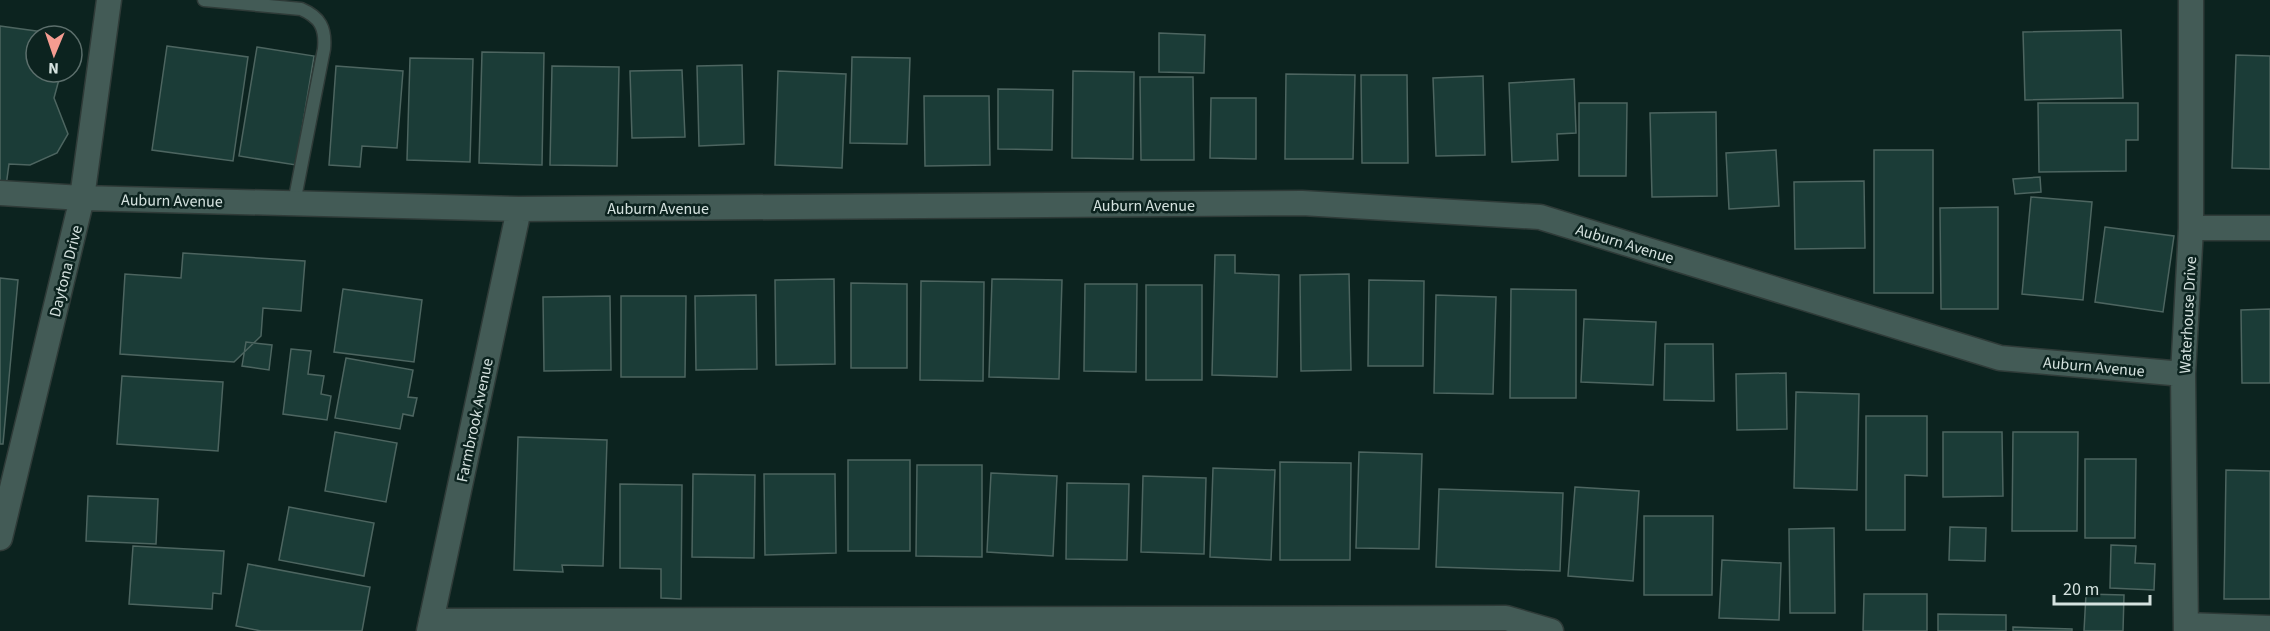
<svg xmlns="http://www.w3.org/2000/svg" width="2270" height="631" viewBox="0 0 2270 631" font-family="'Source Sans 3',sans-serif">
	<rect width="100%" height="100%" fill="#0c231f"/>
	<path fill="#1b3c37" stroke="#4d6560" stroke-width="1.5" d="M 0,26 L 58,34 L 59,36 L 36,36 L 36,72 L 61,72 L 54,98 L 68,134 L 57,153 L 30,165 L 9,164 L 6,186 L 0,186 Z
		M 2121,30 L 2123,98 L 2025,100 L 2023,32 Z
		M 1159,33 L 1205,35 L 1204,73 L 1159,72 Z
		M 167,46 L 248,57 L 233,161 L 152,150 Z
		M 257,47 L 314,56 L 296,165 L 239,156 Z
		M 482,52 L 544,53 L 542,165 L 479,163 Z
		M 2236,55 L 2270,56 L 2270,169 L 2232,168 Z
		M 852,57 L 910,58 L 907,144 L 850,143 Z
		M 410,58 L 473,59 L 470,162 L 407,160 Z
		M 742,65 L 744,144 L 699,146 L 697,66 Z
		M 336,66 L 403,71 L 397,148 L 362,146 L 360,167 L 329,165 Z
		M 552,66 L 619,67 L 617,166 L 550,165 Z
		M 682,70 L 685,137 L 632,138 L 630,71 Z
		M 778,71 L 846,74 L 842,168 L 775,165 Z
		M 1073,71 L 1134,72 L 1133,159 L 1072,158 Z
		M 1286,74 L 1355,75 L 1353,159 L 1285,159 Z
		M 1361,75 L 1407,75 L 1408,163 L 1362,163 Z
		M 1483,76 L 1485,155 L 1436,156 L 1433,78 Z
		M 1140,77 L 1193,77 L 1194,160 L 1141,160 Z
		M 1574,79 L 1576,133 L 1557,134 L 1558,160 L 1512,162 L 1509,83 Z
		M 998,89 L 1053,90 L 1052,150 L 998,149 Z
		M 924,96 L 989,96 L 990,165 L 925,166 Z
		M 1211,98 L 1256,98 L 1256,159 L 1210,158 Z
		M 1579,103 L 1627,103 L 1626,176 L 1579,176 Z
		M 2038,103 L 2138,103 L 2138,140 L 2126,140 L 2126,171 L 2039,172 Z
		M 1716,112 L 1717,196 L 1652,197 L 1650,113 Z
		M 1776,150 L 1779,206 L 1729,209 L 1726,153 Z
		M 1874,150 L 1933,150 L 1933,293 L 1874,293 Z
		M 2040,177 L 2041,192 L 2015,194 L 2013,179 Z
		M 1864,181 L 1865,248 L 1795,249 L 1794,182 Z
		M 2031,197 L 2092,202 L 2083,300 L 2022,294 Z
		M 1998,207 L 1998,309 L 1941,309 L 1940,208 Z
		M 2105,227 L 2174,236 L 2163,312 L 2095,302 Z
		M 183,253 L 305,261 L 301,311 L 263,308 L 261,336 L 234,362 L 120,354 L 125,274 L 181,278 Z
		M 1215,255 L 1235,255 L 1235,273 L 1279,275 L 1277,377 L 1212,375 Z
		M 1349,274 L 1351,370 L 1301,371 L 1300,275 Z
		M 0,278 L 18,280 L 3,444 L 0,444 Z
		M 834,279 L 835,364 L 776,365 L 775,280 Z
		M 992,279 L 1062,280 L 1059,379 L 989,377 Z
		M 1369,280 L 1424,281 L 1423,366 L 1368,366 Z
		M 921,281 L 984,282 L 983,381 L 920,380 Z
		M 851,283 L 907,284 L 907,368 L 851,368 Z
		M 1085,284 L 1137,284 L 1136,372 L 1084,371 Z
		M 1146,285 L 1202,285 L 1202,380 L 1146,380 Z
		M 343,289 L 422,300 L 414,362 L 334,352 Z
		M 1511,289 L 1576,290 L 1576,398 L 1510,398 Z
		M 756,295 L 757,369 L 696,370 L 695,296 Z
		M 1436,295 L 1496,297 L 1493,394 L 1434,393 Z
		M 610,296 L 611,370 L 544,371 L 543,297 Z
		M 621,296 L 686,296 L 685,377 L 621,377 Z
		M 2270,309 L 2270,383 L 2242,383 L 2241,310 Z
		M 1584,319 L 1656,322 L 1653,385 L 1581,382 Z
		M 246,342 L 272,345 L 269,370 L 242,366 Z
		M 1665,344 L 1713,344 L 1714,401 L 1664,400 Z
		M 291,349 L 311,351 L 308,374 L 324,376 L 321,394 L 331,396 L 327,420 L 283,414 Z
		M 346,358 L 413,370 L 408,397 L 417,398 L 413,416 L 403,414 L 400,429 L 335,418 Z
		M 1786,373 L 1787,429 L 1737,430 L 1736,374 Z
		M 122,376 L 223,382 L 218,451 L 117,444 Z
		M 1796,392 L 1859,394 L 1857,490 L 1794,488 Z
		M 1866,416 L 1927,416 L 1927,476 L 1905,475 L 1905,530 L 1866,530 Z
		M 335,432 L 397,443 L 386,502 L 325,491 Z
		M 1943,432 L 2002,432 L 2003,496 L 1943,497 Z
		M 2013,432 L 2078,432 L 2077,531 L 2012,531 Z
		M 518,437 L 607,440 L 603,566 L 562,565 L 563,572 L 514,570 Z
		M 1359,452 L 1422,454 L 1419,549 L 1356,548 Z
		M 2085,459 L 2136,459 L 2135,538 L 2085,538 Z
		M 848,460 L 910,460 L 910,551 L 848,551 Z
		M 1280,462 L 1351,463 L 1350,560 L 1280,560 Z
		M 917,465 L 982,465 L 982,557 L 916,556 Z
		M 1213,468 L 1275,470 L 1271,560 L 1210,557 Z
		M 2226,470 L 2270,471 L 2270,599 L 2224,599 Z
		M 991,473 L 1057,476 L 1053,556 L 987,552 Z
		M 693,474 L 755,475 L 754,558 L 692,557 Z
		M 764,474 L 835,474 L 836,553 L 765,555 Z
		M 1143,476 L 1206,478 L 1204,554 L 1141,552 Z
		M 1067,483 L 1129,484 L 1127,560 L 1066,559 Z
		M 620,484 L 682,485 L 681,599 L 661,598 L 661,569 L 620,568 Z
		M 1575,487 L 1639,491 L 1633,581 L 1568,576 Z
		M 1439,489 L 1563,493 L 1560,571 L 1436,567 Z
		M 88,496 L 158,499 L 156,544 L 86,541 Z
		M 289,507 L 374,523 L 364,576 L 279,560 Z
		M 1644,516 L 1713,516 L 1712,595 L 1644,595 Z
		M 1950,527 L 1986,528 L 1985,561 L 1949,560 Z
		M 1834,528 L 1835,613 L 1790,613 L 1789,529 Z
		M 2111,545 L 2136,546 L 2135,563 L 2155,564 L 2154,590 L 2110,588 Z
		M 133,546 L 224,551 L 221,594 L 213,593 L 212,609 L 129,604 Z
		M 1722,560 L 1781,563 L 1779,620 L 1719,618 Z
		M 248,564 L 370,587 L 362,631 L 261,631 L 236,626 Z
		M 1864,594 L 1927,594 L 1927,631 L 1863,631 Z
		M 2086,594 L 2124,595 L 2123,631 L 2084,631 Z
		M 1938,614 L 2006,615 L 2006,631 L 1938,631 Z
		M 2013,627 L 2072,629 L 2072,631 L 2013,631 Z"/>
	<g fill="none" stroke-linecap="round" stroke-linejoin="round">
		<defs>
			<path id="service" d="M 204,0 L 301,9 C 320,17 326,28 324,49 L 294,203"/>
			<path id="minor" d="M 0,193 L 82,198 L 519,209 L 1302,203 L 1540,217 L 2000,358 L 2183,374
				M 2191,228 L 2270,228
				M 0,538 L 82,198 L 109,0
				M 431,621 L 1506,618 L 1551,631
				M 2186,625 L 2270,628
				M 429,631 L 519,209
				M 2186,631 L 2183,374 L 2191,228 L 2191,0"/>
		</defs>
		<use href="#service" stroke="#2f3b38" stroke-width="15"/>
		<use href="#minor" stroke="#2f3b38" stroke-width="27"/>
		<use href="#service" stroke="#435b56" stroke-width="12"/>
		<use href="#minor" stroke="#435b56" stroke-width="24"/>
	</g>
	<g text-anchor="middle" stroke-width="5" stroke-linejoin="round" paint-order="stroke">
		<g font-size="16" fill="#d5e2df" stroke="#0c231f">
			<text transform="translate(172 200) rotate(1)" y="6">Auburn Avenue</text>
			<text x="1144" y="211">Auburn Avenue</text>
			<text x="658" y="214">Auburn Avenue</text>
			<text transform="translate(1625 243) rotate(17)" y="6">Auburn Avenue</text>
			<text transform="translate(65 271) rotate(-76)" y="6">Daytona Drive</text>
			<text transform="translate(2187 315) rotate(-87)" y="6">Waterhouse Drive</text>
			<text transform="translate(2094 366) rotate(5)" y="6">Auburn Avenue</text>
			<text transform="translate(474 420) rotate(-78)" y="6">Farmbrook Avenue</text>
		</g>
	</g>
	<g transform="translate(54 54) rotate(182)"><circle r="28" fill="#0c231f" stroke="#5c6f6c" stroke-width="1.5"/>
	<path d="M0-4.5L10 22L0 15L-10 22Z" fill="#f59c91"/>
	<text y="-9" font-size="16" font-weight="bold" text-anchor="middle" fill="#d5e2df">N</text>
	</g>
	<path d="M2054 595v9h96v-9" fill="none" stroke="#d5e2df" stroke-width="3"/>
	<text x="2063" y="595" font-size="18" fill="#d5e2df" stroke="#0c231f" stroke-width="4.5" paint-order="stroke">20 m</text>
</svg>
